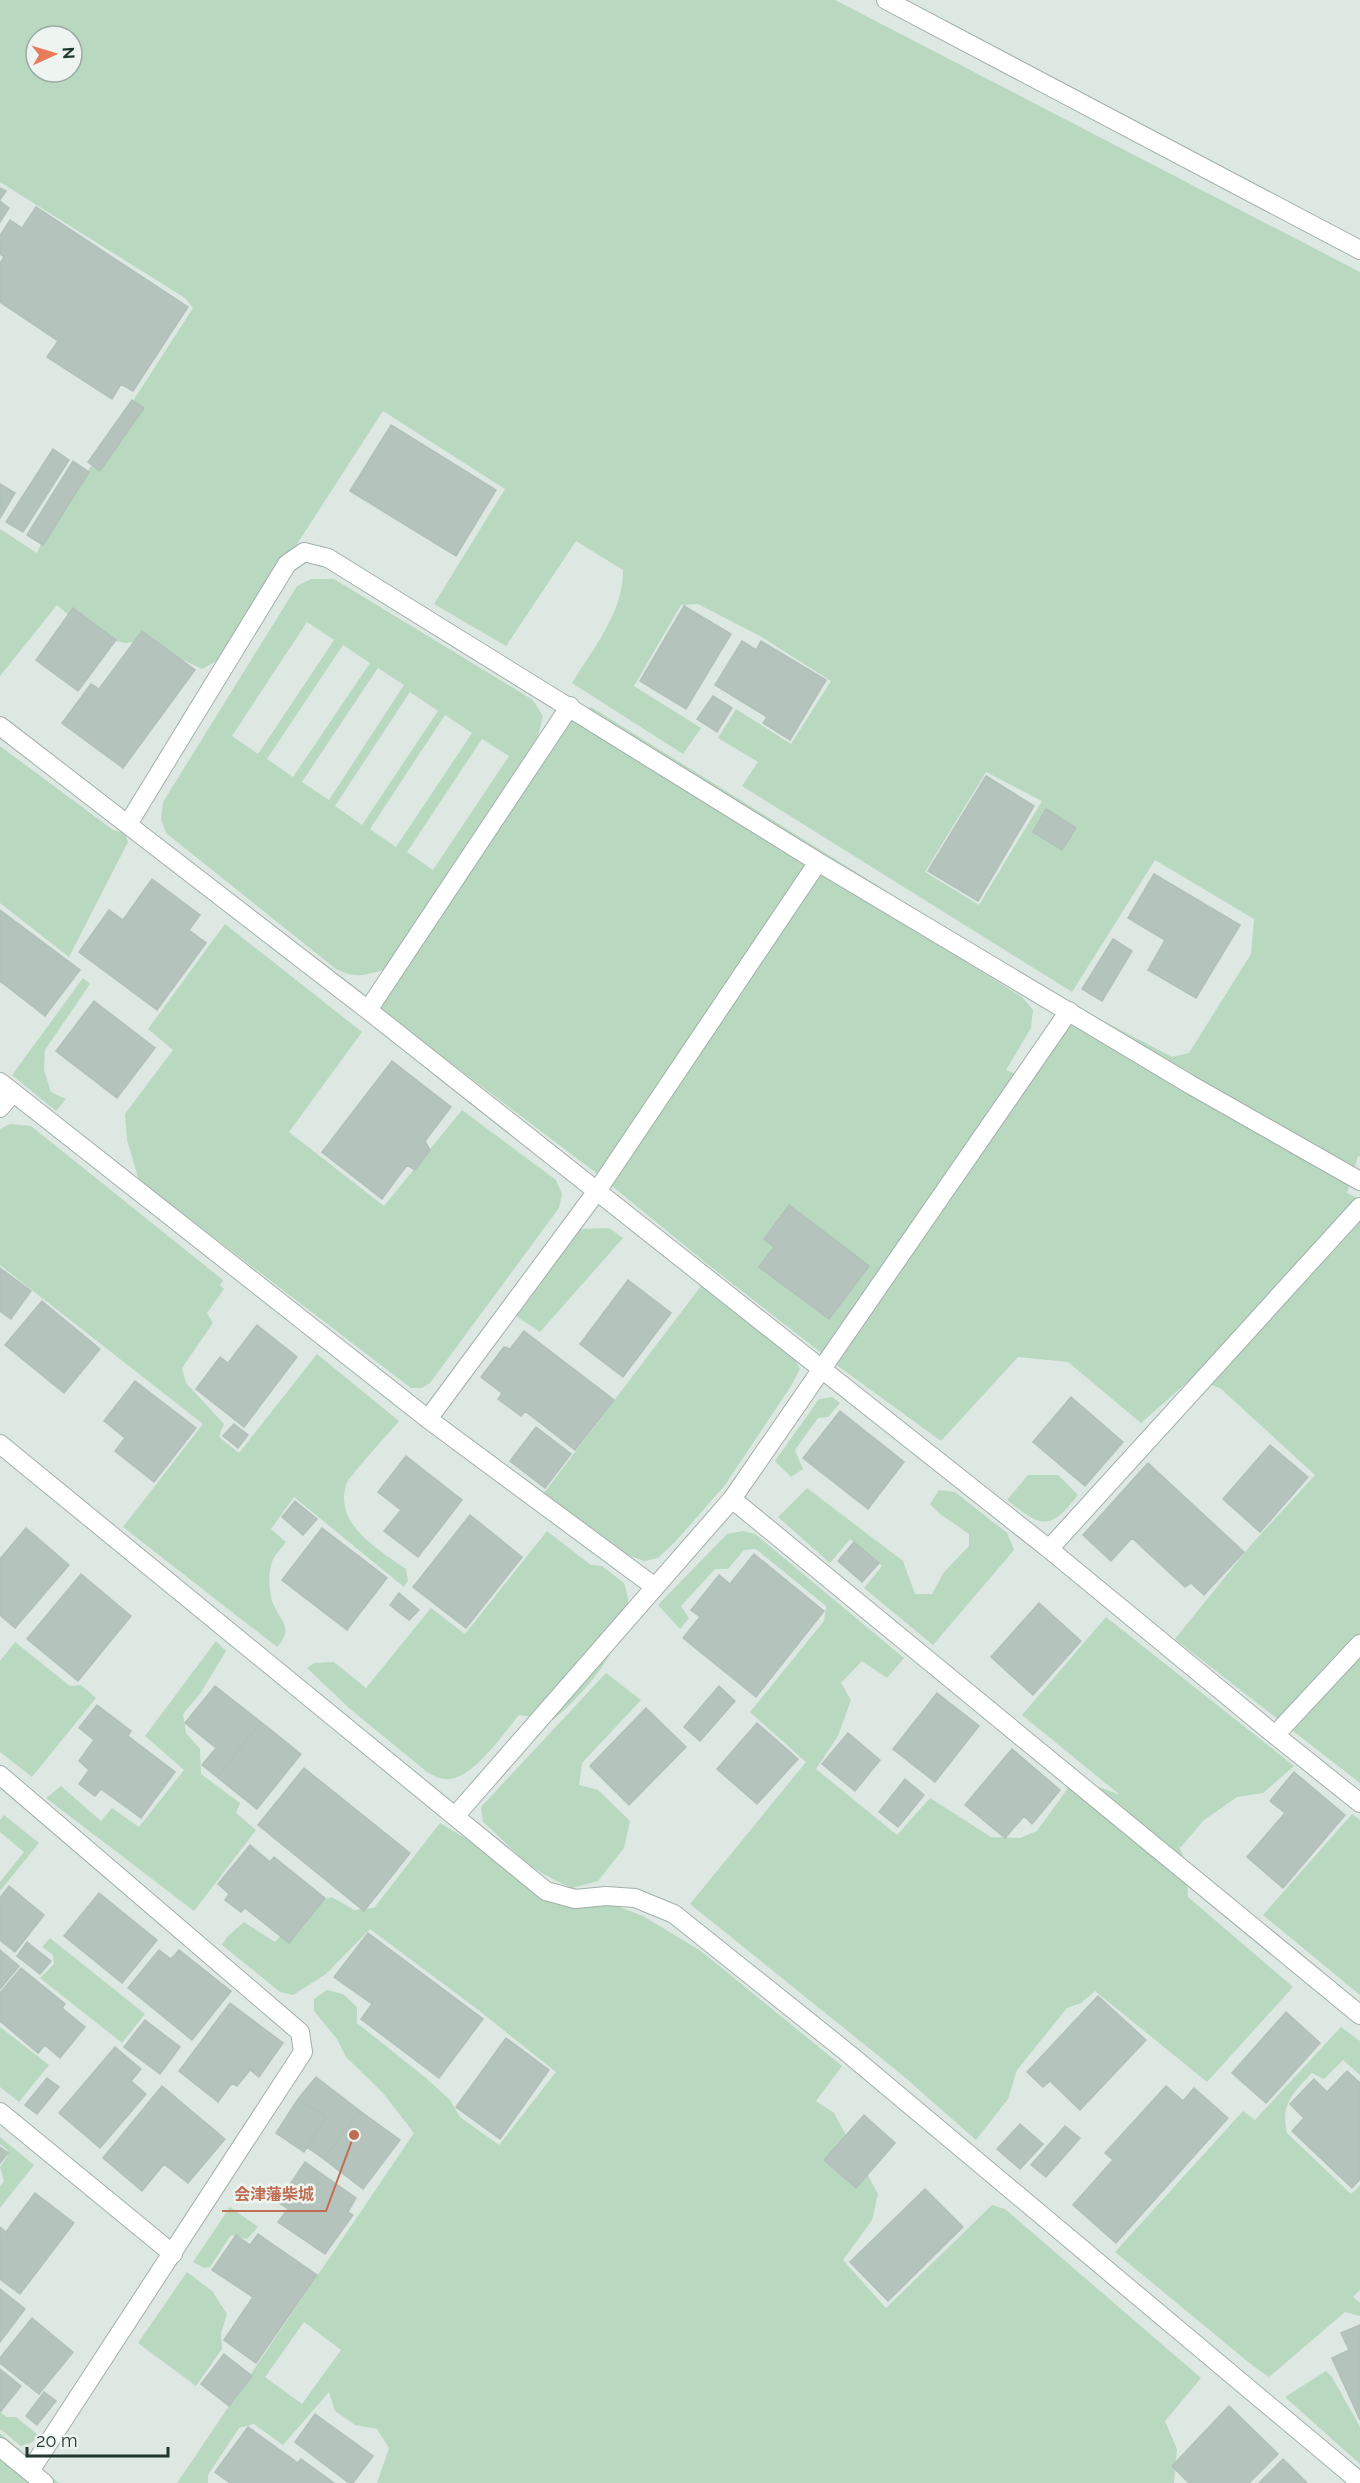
<svg xmlns="http://www.w3.org/2000/svg" width="1360" height="2483" viewBox="0 0 1360 2483" font-family="Raleway,'Noto Sans JP',sans-serif">
	<rect width="100%" height="100%" fill="#dee8e3"/>
	<path fill="#b8d8c0" fill-rule="evenodd" d="M 0,0 L 835,0 L 1360,272 L 1360,1156 L 1358,1156 L 1347,1193 L 1360,1199 L 1360,1783 L 1175,1639 L 1250,1546 L 1315,1475 L 1220,1388 L 1192,1378 L 1141,1423 L 1068,1362 L 1018,1357 L 941,1441 L 838,1366 L 711,1267 L 595,1172 L 378,1008 L 571,719 L 591,707 L 949,930 L 969,964 L 1022,997 L 1033,1010 L 1031,1028 L 1006,1070 L 1019,1075 L 1079,1008 L 1172,1057 L 1189,1053 L 1251,954 L 1254,919 L 1155,860 L 1072,992 L 742,786 L 758,762 L 718,738 L 736,709 L 791,744 L 831,681 L 760,636 L 698,604 L 681,605 L 634,686 L 701,728 L 683,754 L 572,683 C 593,649 624,611 623,570 L 576,541 L 506,646 L 434,604 L 505,489 L 383,411 L 224,657 L 202,669 L 144,641 L 125,643 L 94,637 L 57,605 L 0,676 L 0,529 L 37,553 L 42,542 L 193,308 L 185,298 L 0,182 ZM 36,36 L 72,36 L 72,72 L 36,72 ZM 986,772 L 1042,801 L 979,905 L 925,872 ZM 1046,810 L 1062,850 L 1033,832 Z
		M 311,579 L 334,579 L 533,700 L 543,716 L 538,736 L 384,970 C 364,975 356,979 336,969 L 166,833 L 161,819 L 163,802 L 297,586 ZM 307,622 L 334,640 L 258,754 L 232,736 ZM 343,645 L 370,663 L 293,777 L 267,759 ZM 378,668 L 404,685 L 329,800 L 302,782 ZM 410,692 L 438,711 L 362,825 L 335,806 ZM 445,715 L 472,733 L 396,847 L 370,829 ZM 482,739 L 509,756 L 433,870 L 407,852 Z
		M 0,746 L 113,830 L 125,833 L 128,842 L 69,957 L 0,903 Z
		M 225,924 L 362,1032 L 289,1132 L 384,1206 L 462,1110 L 556,1180 L 562,1194 L 559,1208 L 430,1383 L 422,1388 L 411,1388 L 139,1180 L 127,1140 L 125,1114 L 173,1050 L 148,1029 Z
		M 83,978 L 90,984 L 45,1050 L 44,1070 L 51,1092 L 66,1099 L 56,1111 L 12,1075 Z
		M 10,1124 L 31,1126 L 223,1280 L 220,1285 L 224,1289 L 207,1313 L 213,1323 L 182,1368 L 186,1383 L 224,1424 L 219,1437 L 239,1453 L 317,1354 L 399,1421 C 391,1431 348,1477 346,1485 C 334,1525 379,1550 406,1569 L 408,1581 L 404,1587 L 294,1497 L 271,1529 L 286,1542 C 282,1548 274,1555 272,1562 C 268,1572 269,1590 272,1601 C 278,1620 296,1626 277,1647 L 123,1527 L 203,1424 L 0,1265 L 0,1129 Z
		M 609,1228 L 623,1238 L 540,1332 L 513,1314 L 580,1229 Z
		M 701,1286 L 793,1356 L 800,1369 L 791,1386 L 725,1485 L 676,1541 L 658,1558 L 644,1561 L 628,1555 L 544,1493 Z
		M 832,1397 L 840,1403 L 828,1417 L 818,1418 L 795,1450 L 803,1469 L 791,1477 L 775,1461 L 819,1399 Z
		M 1028,1475 L 1058,1475 L 1078,1495 C 1049,1532 1042,1527 1007,1500 Z
		M 807,1488 L 903,1561 L 915,1594 L 932,1594 L 944,1572 L 969,1546 L 969,1534 L 940,1514 L 930,1504 L 939,1490 L 955,1492 L 1007,1533 L 1014,1550 L 933,1645 L 864,1588 L 882,1566 L 850,1539 L 830,1563 L 778,1517 Z
		M 547,1531 L 591,1565 L 602,1566 L 624,1583 C 626,1590 629,1599 628,1606 C 621,1651 586,1692 553,1720 L 519,1715 C 504,1733 474,1777 450,1779 C 441,1780 434,1776 427,1772 L 349,1708 L 307,1668 L 314,1663 L 334,1662 L 366,1688 L 431,1608 L 465,1634 Z
		M 743,1531 L 755,1534 L 904,1658 L 887,1678 L 862,1661 L 841,1683 L 851,1700 L 838,1736 L 816,1769 L 897,1835 L 930,1798 L 991,1837 L 1020,1838 L 1037,1831 L 1068,1788 L 1099,1787 L 1120,1795 L 1022,1715 L 1106,1617 L 1294,1766 L 1263,1793 L 1237,1797 L 1204,1820 L 1181,1847 L 1179,1846 L 1186,1863 L 1188,1897 L 1293,1987 L 1207,2082 L 1095,1991 L 1081,2003 L 1067,2008 L 1017,2070 L 1008,2099 L 976,2140 L 901,2074 L 690,1904 L 806,1762 L 750,1712 L 824,1621 L 826,1606 L 756,1549 L 744,1550 L 728,1569 L 715,1569 L 681,1606 L 689,1618 L 680,1629 L 658,1605 L 727,1534 Z
		M 216,1641 L 226,1651 L 200,1694 L 183,1714 L 186,1733 L 200,1749 L 201,1774 L 240,1803 L 236,1813 L 256,1830 L 194,1911 L 46,1798 L 61,1786 L 101,1821 L 112,1808 L 139,1827 L 184,1770 L 145,1736 Z
		M 15,1642 L 70,1686 L 81,1685 L 96,1698 L 32,1777 L 0,1752 L 0,1661 Z
		M 606,1673 L 641,1700 L 582,1763 L 579,1785 L 598,1790 L 630,1821 L 624,1848 L 598,1881 L 572,1888 C 553,1880 536,1871 520,1857 C 507,1845 496,1833 483,1822 L 481,1807 Z
		M 1352,1814 L 1360,1820 L 1360,1995 L 1263,1915 Z
		M 4,1815 L 39,1843 L 0,1891 L 0,1882 L 24,1852 L 0,1832 L 0,1820 Z
		M 440,1823 L 482,1848 L 554,1903 L 579,1908 L 609,1903 L 643,1916 L 701,1951 L 842,2066 L 816,2101 L 834,2113 L 878,2194 L 872,2220 L 843,2260 L 886,2308 L 992,2205 L 1005,2209 L 1201,2378 L 1165,2421 L 1177,2449 L 1174,2483 L 377,2483 L 389,2448 L 377,2429 L 355,2425 L 335,2411 L 329,2392 L 283,2445 L 254,2424 L 239,2428 L 208,2475 L 208,2483 L 177,2483 L 414,2133 L 383,2093 L 346,2057 L 337,2039 L 314,2011 L 314,1999 L 327,1990 L 343,1994 L 357,2007 L 357,2023 L 426,2078 L 450,2100 L 460,2117 L 499,2145 L 556,2072 L 477,2009 L 370,1929 L 326,1974 L 293,1995 L 280,1992 L 222,1945 L 227,1937 L 244,1922 L 275,1942 L 308,1905 L 332,1897 L 354,1910 L 374,1908 ZM 304,2322 L 341,2350 L 302,2404 L 265,2377 Z
		M 50,1938 L 145,2014 L 122,2043 L 40,1978 L 54,1964 L 53,1955 L 42,1947 Z
		M 0,2027 L 49,2065 L 19,2102 L 0,2087 Z
		M 1341,2027 L 1360,2041 L 1360,2075 L 1343,2060 L 1324,2079 L 1312,2073 C 1294,2092 1280,2104 1287,2133 L 1351,2194 L 1360,2185 L 1360,2290 L 1353,2297 L 1360,2303 L 1360,2316 L 1345,2312 L 1269,2377 L 1253,2366 L 1115,2252 L 1243,2111 L 1255,2120 Z
		M 0,2137 L 34,2165 L 0,2208 L 0,2186 L 4,2181 L 0,2167 L 8,2155 L 7,2150 L 0,2144 Z
		M 230,2207 L 258,2227 L 247,2239 L 231,2235 L 210,2267 L 204,2268 L 193,2262 Z
		M 187,2272 L 212,2291 L 227,2314 L 221,2333 L 222,2349 L 196,2386 L 138,2343 Z
		M 1326,2371 L 1332,2377 L 1360,2427 L 1360,2464 L 1285,2397 Z
		M 0,2412 L 7,2417 L 16,2417 L 38,2435 L 33,2442 L 21,2446 L 0,2429 Z
		M 0,2433 L 59,2483 L 0,2483 Z"/>
	<path fill="#b4c3bc" stroke="#b1c1ba" stroke-width="1.5" d="M 0,188 L 6,191 L 0,200 Z
		M 0,201 L 9,208 L 0,222 Z
		M 36,207 L 188,307 L 133,391 L 121,384 L 112,399 L 47,357 L 58,341 L 0,302 L 0,263 L 4,257 L 0,254 L 0,236 L 10,220 L 22,228 Z
		M 132,400 L 144,408 L 100,471 L 88,462 Z
		M 391,425 L 496,490 L 456,556 L 350,491 Z
		M 53,449 L 69,460 L 23,532 L 6,522 Z
		M 73,461 L 89,472 L 43,545 L 27,535 Z
		M 0,484 L 15,493 L 0,518 Z
		M 684,606 L 731,634 L 686,709 L 640,681 Z
		M 73,608 L 116,640 L 78,691 L 36,660 Z
		M 142,631 L 195,670 L 123,768 L 62,723 L 91,684 L 99,689 Z
		M 742,641 L 756,650 L 761,641 L 826,680 L 790,740 L 763,723 L 767,717 L 715,685 Z
		M 713,696 L 732,708 L 717,732 L 697,719 Z
		M 986,776 L 1034,806 L 978,901 L 928,871 Z
		M 1046,809 L 1076,828 L 1062,850 L 1033,832 Z
		M 1154,874 L 1240,925 L 1196,998 L 1148,970 L 1165,940 L 1128,918 Z
		M 152,879 L 200,915 L 189,930 L 206,943 L 157,1010 L 79,952 L 109,910 L 123,920 Z
		M 0,910 L 80,970 L 45,1016 L 0,981 Z
		M 1113,939 L 1132,951 L 1102,1001 L 1082,989 Z
		M 94,1001 L 155,1048 L 117,1098 L 56,1051 Z
		M 392,1061 L 451,1107 L 425,1141 L 430,1150 L 415,1170 L 407,1165 L 382,1199 L 322,1152 Z
		M 789,1205 L 869,1266 L 829,1319 L 759,1267 L 774,1247 L 764,1239 Z
		M 0,1268 L 31,1291 L 11,1319 L 0,1311 Z
		M 628,1280 L 671,1313 L 623,1377 L 580,1344 Z
		M 42,1301 L 100,1349 L 64,1393 L 5,1345 Z
		M 257,1325 L 297,1357 L 244,1427 L 196,1389 L 220,1357 L 228,1363 Z
		M 524,1331 L 614,1400 L 575,1450 L 525,1411 L 521,1416 L 498,1399 L 502,1393 L 481,1377 L 504,1347 L 510,1349 Z
		M 135,1381 L 196,1428 L 154,1482 L 115,1451 L 125,1438 L 104,1421 Z
		M 1071,1397 L 1123,1442 L 1085,1486 L 1033,1442 Z
		M 840,1411 L 904,1462 L 868,1509 L 803,1458 Z
		M 234,1424 L 248,1435 L 238,1448 L 223,1436 Z
		M 536,1427 L 571,1454 L 545,1488 L 510,1461 Z
		M 1270,1445 L 1308,1477 L 1260,1532 L 1223,1499 Z
		M 406,1456 L 462,1500 L 418,1557 L 384,1531 L 401,1510 L 378,1492 Z
		M 1148,1463 L 1244,1552 L 1204,1595 L 1191,1583 L 1185,1587 L 1132,1538 L 1111,1561 L 1083,1535 Z
		M 295,1501 L 317,1519 L 303,1535 L 282,1517 Z
		M 470,1515 L 522,1557 L 466,1628 L 413,1587 Z
		M 26,1528 L 69,1565 L 15,1628 L 0,1615 L 0,1559 Z
		M 322,1528 L 387,1578 L 347,1630 L 282,1580 Z
		M 854,1542 L 879,1563 L 862,1582 L 838,1561 Z
		M 754,1554 L 824,1611 L 756,1697 L 683,1638 L 700,1617 L 691,1610 L 719,1575 L 730,1584 Z
		M 81,1574 L 131,1616 L 78,1681 L 27,1639 Z
		M 399,1593 L 419,1610 L 409,1620 L 390,1605 Z
		M 1039,1603 L 1081,1641 L 1033,1695 L 991,1657 Z
		M 215,1686 L 261,1722 L 217,1777 L 202,1765 L 216,1748 L 185,1723 Z
		M 719,1686 L 735,1701 L 700,1741 L 684,1727 Z
		M 937,1693 L 979,1726 L 935,1782 L 893,1749 Z
		M 97,1705 L 131,1731 L 128,1736 L 175,1772 L 141,1818 L 101,1789 L 95,1796 L 79,1784 L 89,1770 L 79,1761 L 94,1740 L 79,1728 Z
		M 646,1708 L 686,1747 L 629,1805 L 590,1766 Z
		M 261,1722 L 301,1754 L 257,1809 L 217,1777 Z
		M 757,1723 L 798,1759 L 757,1804 L 717,1769 Z
		M 848,1733 L 880,1760 L 855,1791 L 822,1764 Z
		M 1012,1749 L 1060,1790 L 1032,1824 L 1024,1816 L 1005,1838 L 965,1805 Z
		M 304,1768 L 410,1853 L 364,1911 L 258,1825 Z
		M 1294,1772 L 1345,1815 L 1283,1888 L 1247,1857 L 1285,1813 L 1270,1801 Z
		M 905,1779 L 924,1795 L 898,1827 L 879,1812 Z
		M 250,1845 L 270,1862 L 274,1857 L 325,1898 L 289,1943 L 245,1908 L 241,1912 L 225,1900 L 229,1894 L 218,1884 Z
		M 9,1886 L 44,1915 L 15,1952 L 0,1940 L 0,1898 Z
		M 99,1893 L 157,1940 L 122,1983 L 64,1936 Z
		M 368,1933 L 483,2019 L 439,2078 L 361,2019 L 372,2004 L 334,1977 Z
		M 27,1942 L 51,1961 L 40,1974 L 17,1956 Z
		M 0,1950 L 19,1966 L 0,1989 Z
		M 159,1950 L 171,1959 L 179,1950 L 231,1991 L 192,2040 L 128,1988 Z
		M 21,1968 L 65,2004 L 62,2008 L 85,2027 L 60,2058 L 45,2045 L 38,2053 L 0,2021 L 0,1993 Z
		M 1098,1996 L 1146,2040 L 1080,2110 L 1050,2081 L 1043,2087 L 1027,2072 Z
		M 230,2003 L 283,2043 L 259,2077 L 250,2070 L 237,2086 L 232,2083 L 218,2102 L 179,2071 Z
		M 1286,2012 L 1320,2043 L 1266,2103 L 1232,2073 Z
		M 145,2020 L 180,2047 L 160,2074 L 124,2047 Z
		M 506,2038 L 549,2070 L 500,2139 L 456,2107 Z
		M 115,2047 L 141,2069 L 131,2081 L 146,2094 L 100,2148 L 59,2113 Z
		M 1347,2071 L 1360,2083 L 1360,2179 L 1352,2188 L 1292,2131 L 1304,2118 L 1290,2104 L 1314,2079 L 1327,2092 Z
		M 316,2077 L 360,2111 L 324,2159 L 307,2147 L 326,2117 L 298,2099 Z
		M 47,2078 L 59,2087 L 37,2114 L 25,2105 Z
		M 162,2086 L 225,2139 L 188,2183 L 164,2164 L 142,2191 L 103,2158 Z
		M 1166,2086 L 1183,2101 L 1194,2088 L 1228,2118 L 1116,2243 L 1073,2205 L 1113,2160 L 1105,2153 Z
		M 298,2099 L 326,2117 L 304,2152 L 276,2133 Z
		M 360,2111 L 400,2140 L 363,2189 L 324,2159 Z
		M 864,2115 L 895,2143 L 856,2188 L 824,2160 Z
		M 1020,2124 L 1043,2144 L 1020,2169 L 997,2149 Z
		M 1065,2126 L 1080,2138 L 1046,2177 L 1031,2165 Z
		M 0,2147 L 8,2153 L 0,2163 Z
		M 305,2162 L 356,2198 L 348,2212 L 353,2215 L 325,2254 L 278,2222 L 288,2209 L 278,2202 Z
		M 925,2189 L 963,2227 L 888,2301 L 850,2262 Z
		M 35,2193 L 74,2223 L 20,2294 L 0,2279 L 0,2227 L 6,2232 Z
		M 258,2234 L 317,2275 L 256,2363 L 224,2340 L 253,2297 L 212,2270 L 236,2235 L 250,2245 Z
		M 0,2289 L 25,2309 L 0,2342 Z
		M 32,2318 L 73,2352 L 39,2394 L 0,2363 L 0,2358 Z
		M 1360,2325 L 1360,2420 L 1332,2358 L 1349,2350 L 1341,2333 Z
		M 224,2354 L 252,2376 L 229,2406 L 201,2384 Z
		M 0,2369 L 21,2386 L 0,2412 Z
		M 44,2392 L 56,2401 L 37,2425 L 26,2416 Z
		M 1229,2406 L 1278,2454 L 1249,2483 L 1189,2483 L 1172,2466 Z
		M 315,2414 L 373,2456 L 353,2483 L 349,2483 L 295,2442 Z
		M 248,2427 L 298,2463 L 301,2459 L 334,2483 L 230,2483 L 215,2472 Z
		M 1283,2459 L 1307,2483 L 1259,2483 Z"/>
	<g fill="none" stroke-linecap="round" stroke-linejoin="round">
		<defs>
			<path id="minor" d="M 886,0 L 1360,250
				M 0,726 L 368,1010 L 1049,1549 L 1275,1735 L 1360,1803
				M 128,824 L 287,564 L 304,552 L 328,558 L 818,862 L 1191,1085 L 1360,1181
				M 368,1010 L 570,706
				M 0,1082 L 428,1419 L 655,1587
				M 0,1108 L 13,1092
				M 428,1419 L 597,1191 L 818,862
				M 0,1444 L 546,1891 L 575,1899 L 606,1896 L 635,1898 L 674,1914 L 849,2054 L 1353,2476 L 1356,2483
				M 732,1499 L 1360,2015
				M 1049,1549 L 1360,1207
				M 1275,1735 L 1360,1644
				M 0,1775 L 300,2032 L 303,2052 L 30,2471
				M 456,1815 L 732,1499 L 1069,1011
				M 0,2112 L 173,2254
				M 0,2447 L 44,2483"/>
		</defs>
		<use href="#minor" stroke="#a2afaa" stroke-width="20"/>
		<use href="#minor" stroke="#fff" stroke-width="18"/>
	</g>
	<path fill="none" stroke="#bf6e54" stroke-width="2" d="M354 2135L326 2211H222"/>
	<circle fill="#bf6e54" stroke="#eef5f1" stroke-width="2" cx="354" cy="2135" r="6"/>
	<g font-size="16" text-anchor="middle" font-weight="bold" fill="#bf6e54" stroke="#eef5f1" stroke-width="5" stroke-linejoin="round" paint-order="stroke">
		<text x="274" y="2200">会津藩柴城</text>
	</g>
	<g transform="translate(54 54) rotate(86)"><circle r="28" fill="#eef5f1" stroke="#9ca9a4" stroke-width="1.5"/>
	<path d="M0-4.5L10 22L0 15L-10 22Z" fill="#e77c5d"/>
	<text y="-9" font-size="16" font-weight="bold" text-anchor="middle" fill="#213730">N</text>
	</g>
	<path d="M27 2447v9h141v-9" fill="none" stroke="#213730" stroke-width="3"/>
	<text x="36" y="2447" font-size="18" fill="#213730" stroke="#eef5f1" stroke-width="4.5" paint-order="stroke">20 m</text>
</svg>
